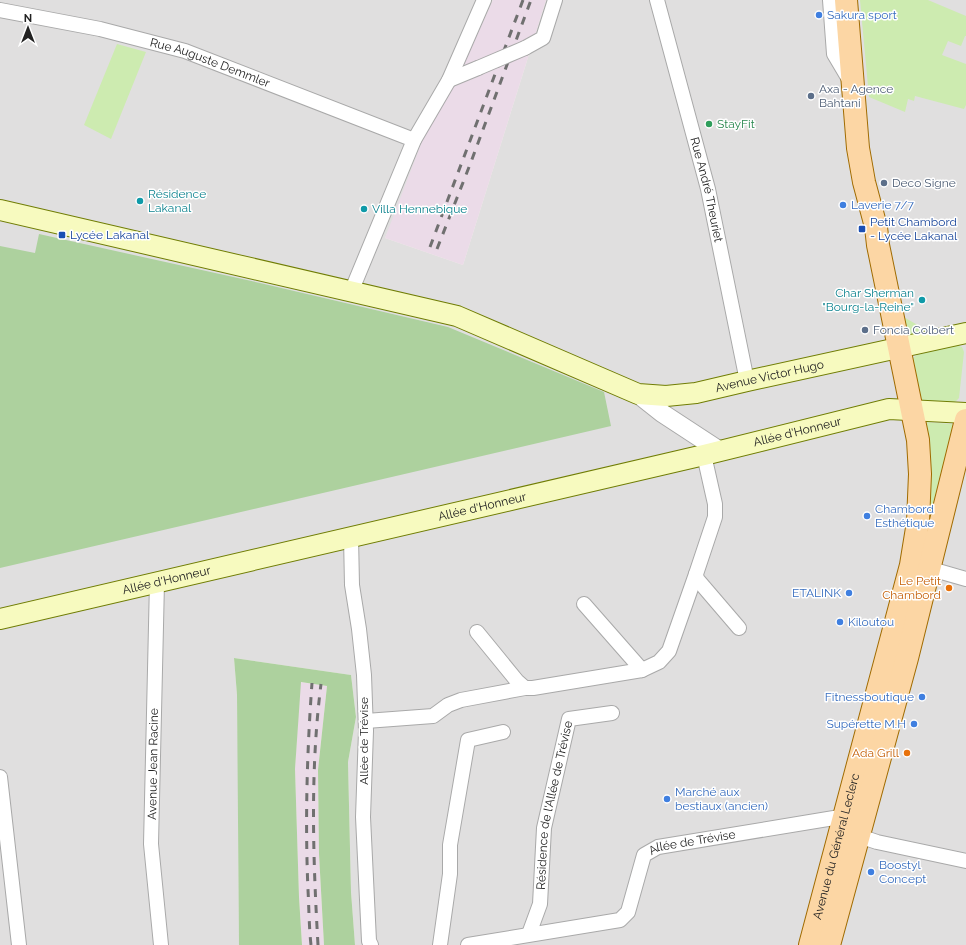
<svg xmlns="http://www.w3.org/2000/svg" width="966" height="945" viewBox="0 0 966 945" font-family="Raleway,sans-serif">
	<rect width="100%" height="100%" fill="#f2efe9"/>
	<path fill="#e0dfdf" d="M 0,0 L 493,0 L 385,238 L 463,265 L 546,0 L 966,0 L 966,945 L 355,945 L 351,892 L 348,762 L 356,717 L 351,675 L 234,658 L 237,695 L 238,748 L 239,945 L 0,945 Z"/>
	<path fill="#ebdbe8" d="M 493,0 L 546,0 L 463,265 L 385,238 L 426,131 L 472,46 Z
		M 300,682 L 327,686 L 318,770 L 319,854 L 324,945 L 302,945 L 299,897 L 295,769 Z"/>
	<path fill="#cdebb0" d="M 860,0 L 928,0 L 966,16 L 966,36 L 965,36 L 961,46 L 948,41 L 942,55 L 966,64 L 966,105 L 964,109 L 915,96 L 914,101 L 908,99 L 905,112 L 869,97 Z
		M 117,44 L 146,52 L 111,139 L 84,125 Z
		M 902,316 L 921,327 L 929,328 L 929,331 L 907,336 Z
		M 956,345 L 962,347 L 964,352 L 959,398 C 954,404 950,404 942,403 C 936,403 929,403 924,401 C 915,397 913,373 911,364 L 913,358 L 917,355 Z
		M 924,422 L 952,424 L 954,426 L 932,510 L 928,532 Z"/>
	<path fill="#add19e" d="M 39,234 L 260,283 L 448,327 L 604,392 L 611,426 L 0,568 L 0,246 L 35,253 Z
		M 234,658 L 351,675 L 356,717 L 348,762 L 351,892 L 355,945 L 324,945 L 319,854 L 318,770 L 327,686 L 301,682 L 295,769 L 299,897 L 302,945 L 239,945 L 237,695 Z"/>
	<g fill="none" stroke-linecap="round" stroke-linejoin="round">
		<defs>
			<g id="minor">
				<path id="s1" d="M 657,0 L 708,189 L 747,381"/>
				<path d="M 830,0 L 834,54 L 850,81"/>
				<path id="s2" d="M 0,10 L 100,29 L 185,51 L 414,140"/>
				<path d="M 525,48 L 543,38 L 555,0"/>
				<path d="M 449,80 L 478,68"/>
				<path d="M 351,292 L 414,140 L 449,80 L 484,0"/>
				<path d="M 704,455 L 715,504 L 715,517 L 696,574 L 697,579 L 739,628"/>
				<path d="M 351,537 L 352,585 L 359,629 L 364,675 L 366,731 L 363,817 L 369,941 L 371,945"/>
				<path d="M 931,566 L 938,571 L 966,579"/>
				<path d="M 157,582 L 151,844 L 161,945"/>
				<path d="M 584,604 L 642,670 L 659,662 L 669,651 L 696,574"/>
				<path d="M 477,632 L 517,681 L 525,688 L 533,688 L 642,670"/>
				<path d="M 366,721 L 433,716 L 448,705 L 461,700 L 525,688"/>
				<path d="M 0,777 L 19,945"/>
				<path d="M 859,836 L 877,842 L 966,861"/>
				<path id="s3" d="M 529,934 L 540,904 L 544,828 L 569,719 L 612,713"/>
				<path d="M 440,945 L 450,874 L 450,845 L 468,740 L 503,732"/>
				<path id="s4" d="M 468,945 L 620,920 L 628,912 L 644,855 L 658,847 L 846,816"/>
			</g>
			<path id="tertiary" d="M 638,394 L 662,413 L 720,451"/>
			<g id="secondary">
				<path id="s5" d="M 0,210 L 457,316 L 638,394 L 666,396 L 696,393 L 747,381 L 966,333"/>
				<path id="s6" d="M 0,619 L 704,455 L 889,409 L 966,413"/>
			</g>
			<g id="primary">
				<path id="s7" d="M 810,945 L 911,565 L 918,522 L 920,474 L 918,440 L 878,245 L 876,227 L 864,182 L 858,148 L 846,0"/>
				<path d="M 829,945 L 907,658 L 966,420"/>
			</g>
		</defs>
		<use href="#minor" stroke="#a9a9a9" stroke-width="16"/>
		<use href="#tertiary" stroke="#a9a9a9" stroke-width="20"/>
		<use href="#secondary" stroke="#707d05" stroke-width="22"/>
		<use href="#primary" stroke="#a06b00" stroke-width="24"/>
		<use href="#minor" stroke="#fff" stroke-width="14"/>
		<use href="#tertiary" stroke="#fff" stroke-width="18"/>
		<use href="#secondary" stroke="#f7fabf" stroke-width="20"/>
		<use href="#primary" stroke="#fcd6a4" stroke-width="22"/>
		<path stroke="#707070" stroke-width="3" stroke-dasharray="8 8" stroke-linecap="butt" d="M 430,247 L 523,0
			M 437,249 L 471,162 L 531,0
			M 311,945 C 309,927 309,908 308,890 C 305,821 307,752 312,683
			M 318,945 C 313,858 310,771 321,684"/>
		<defs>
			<path id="minor-bridge" d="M 478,68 L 525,48"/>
		</defs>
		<use href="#minor-bridge" stroke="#a9a9a9" stroke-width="16" stroke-linecap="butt"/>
		<use href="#minor-bridge" stroke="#fff" stroke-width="14"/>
	</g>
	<g fill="#3f7fe0" stroke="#fff" stroke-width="1.5">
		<circle cx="819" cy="15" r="4"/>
		<circle cx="843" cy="205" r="4"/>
		<circle cx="867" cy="516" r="4"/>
		<circle cx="849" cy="593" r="4"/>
		<circle cx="840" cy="622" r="4"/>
		<circle cx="922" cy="697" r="4"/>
		<circle cx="914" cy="724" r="4"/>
		<circle cx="667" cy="799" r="4"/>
		<circle cx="871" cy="872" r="4"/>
	</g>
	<g fill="#5c6f8a" stroke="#fff" stroke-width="1.5">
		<circle cx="811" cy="96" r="4"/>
		<circle cx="884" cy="183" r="4"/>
		<circle cx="865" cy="330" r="4"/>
	</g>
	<circle fill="#2e9e5b" stroke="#fff" stroke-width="1.5" cx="709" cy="124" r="4"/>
	<g fill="#0f9aa8" stroke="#fff" stroke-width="1.5">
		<circle cx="140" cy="201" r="4"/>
		<circle cx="364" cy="209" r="4"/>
		<circle cx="922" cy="300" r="4"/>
	</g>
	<g fill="#1a4fb4" stroke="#fff" stroke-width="1.5">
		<rect x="858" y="225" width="8" height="8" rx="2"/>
		<rect x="58" y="231" width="8" height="8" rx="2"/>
	</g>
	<g fill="#e8710a" stroke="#fff" stroke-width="1.5">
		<circle cx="949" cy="588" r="4"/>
		<circle cx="907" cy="753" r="4"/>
	</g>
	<g text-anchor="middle" stroke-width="3" stroke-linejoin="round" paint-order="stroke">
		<g font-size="12" fill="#366cbe" stroke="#fff" text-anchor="start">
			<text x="827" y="19">Sakura sport</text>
			<text x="851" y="209">Laverie 7/7</text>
			<text x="875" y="513">Chambord<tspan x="875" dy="14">Esthétique</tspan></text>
			<text x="841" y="597" text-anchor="end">ETALINK</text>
			<text x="848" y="626">Kiloutou</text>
			<text x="914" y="701" text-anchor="end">Fitnessboutique</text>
			<text x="906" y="728" text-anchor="end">Supérette M.H</text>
			<text x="675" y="796">Marché aux<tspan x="675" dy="14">bestiaux (ancien)</tspan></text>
			<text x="879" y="869">Boostyl<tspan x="879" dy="14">Concept</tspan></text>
		</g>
		<g font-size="12" fill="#222" stroke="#fff">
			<text dy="4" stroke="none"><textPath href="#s2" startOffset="217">Rue Auguste Demmler</textPath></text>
			<text dy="4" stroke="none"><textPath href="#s1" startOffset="196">Rue André Theuriet</textPath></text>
			<text dy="4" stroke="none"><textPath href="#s5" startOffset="800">Avenue Victor Hugo</textPath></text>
			<text dy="4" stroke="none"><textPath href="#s6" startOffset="819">Allée d'Honneur</textPath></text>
			<text dy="4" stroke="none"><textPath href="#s6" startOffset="495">Allée d'Honneur</textPath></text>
			<text dy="4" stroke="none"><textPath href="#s6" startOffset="171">Allée d'Honneur</textPath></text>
			<text transform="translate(364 741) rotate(-90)" y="4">Allée de Trévise</text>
			<text transform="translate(153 764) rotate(-89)" y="4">Avenue Jean Racine</text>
			<text dy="4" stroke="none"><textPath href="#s3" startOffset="132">Résidence de l'Allée de Trévise</textPath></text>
			<text dy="4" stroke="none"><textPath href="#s4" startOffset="275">Allée de Trévise</textPath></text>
			<text dy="4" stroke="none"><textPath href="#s7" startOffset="102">Avenue du Général Leclerc</textPath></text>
		</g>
		<g font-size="12" fill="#4e5e75" stroke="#fff" text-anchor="start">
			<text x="819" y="93">Axa - Agence<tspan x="819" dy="14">Bahtani</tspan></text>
			<text x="892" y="187">Deco Signe</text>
			<text x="873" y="334">Foncia Colbert</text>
		</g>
		<g font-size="12" fill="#27864d" stroke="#fff" text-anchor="start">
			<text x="717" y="128">StayFit</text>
		</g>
		<g font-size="12" fill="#0d838f" stroke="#fff" text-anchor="start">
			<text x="148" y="198">Résidence<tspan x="148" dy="14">Lakanal</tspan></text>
			<text x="372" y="213">Villa Hennebique</text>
			<text x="914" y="297" text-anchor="end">Char Sherman<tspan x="914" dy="14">"Bourg-la-Reine"</tspan></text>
		</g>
		<g font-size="12" fill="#164399" stroke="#fff" text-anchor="start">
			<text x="870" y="226">Petit Chambord<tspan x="870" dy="14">- Lycée Lakanal</tspan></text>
			<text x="70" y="239">Lycée Lakanal</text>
		</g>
		<g font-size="12" fill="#c56008" stroke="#fff" text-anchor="end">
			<text x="941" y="585">Le Petit<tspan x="941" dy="14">Chambord</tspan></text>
			<text x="899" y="757">Ada Grill</text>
		</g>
	</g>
	<g transform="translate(28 28)" stroke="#ffffff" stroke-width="3" paint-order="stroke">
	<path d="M0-3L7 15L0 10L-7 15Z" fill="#222222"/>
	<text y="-6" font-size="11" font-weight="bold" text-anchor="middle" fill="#222222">N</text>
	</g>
</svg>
